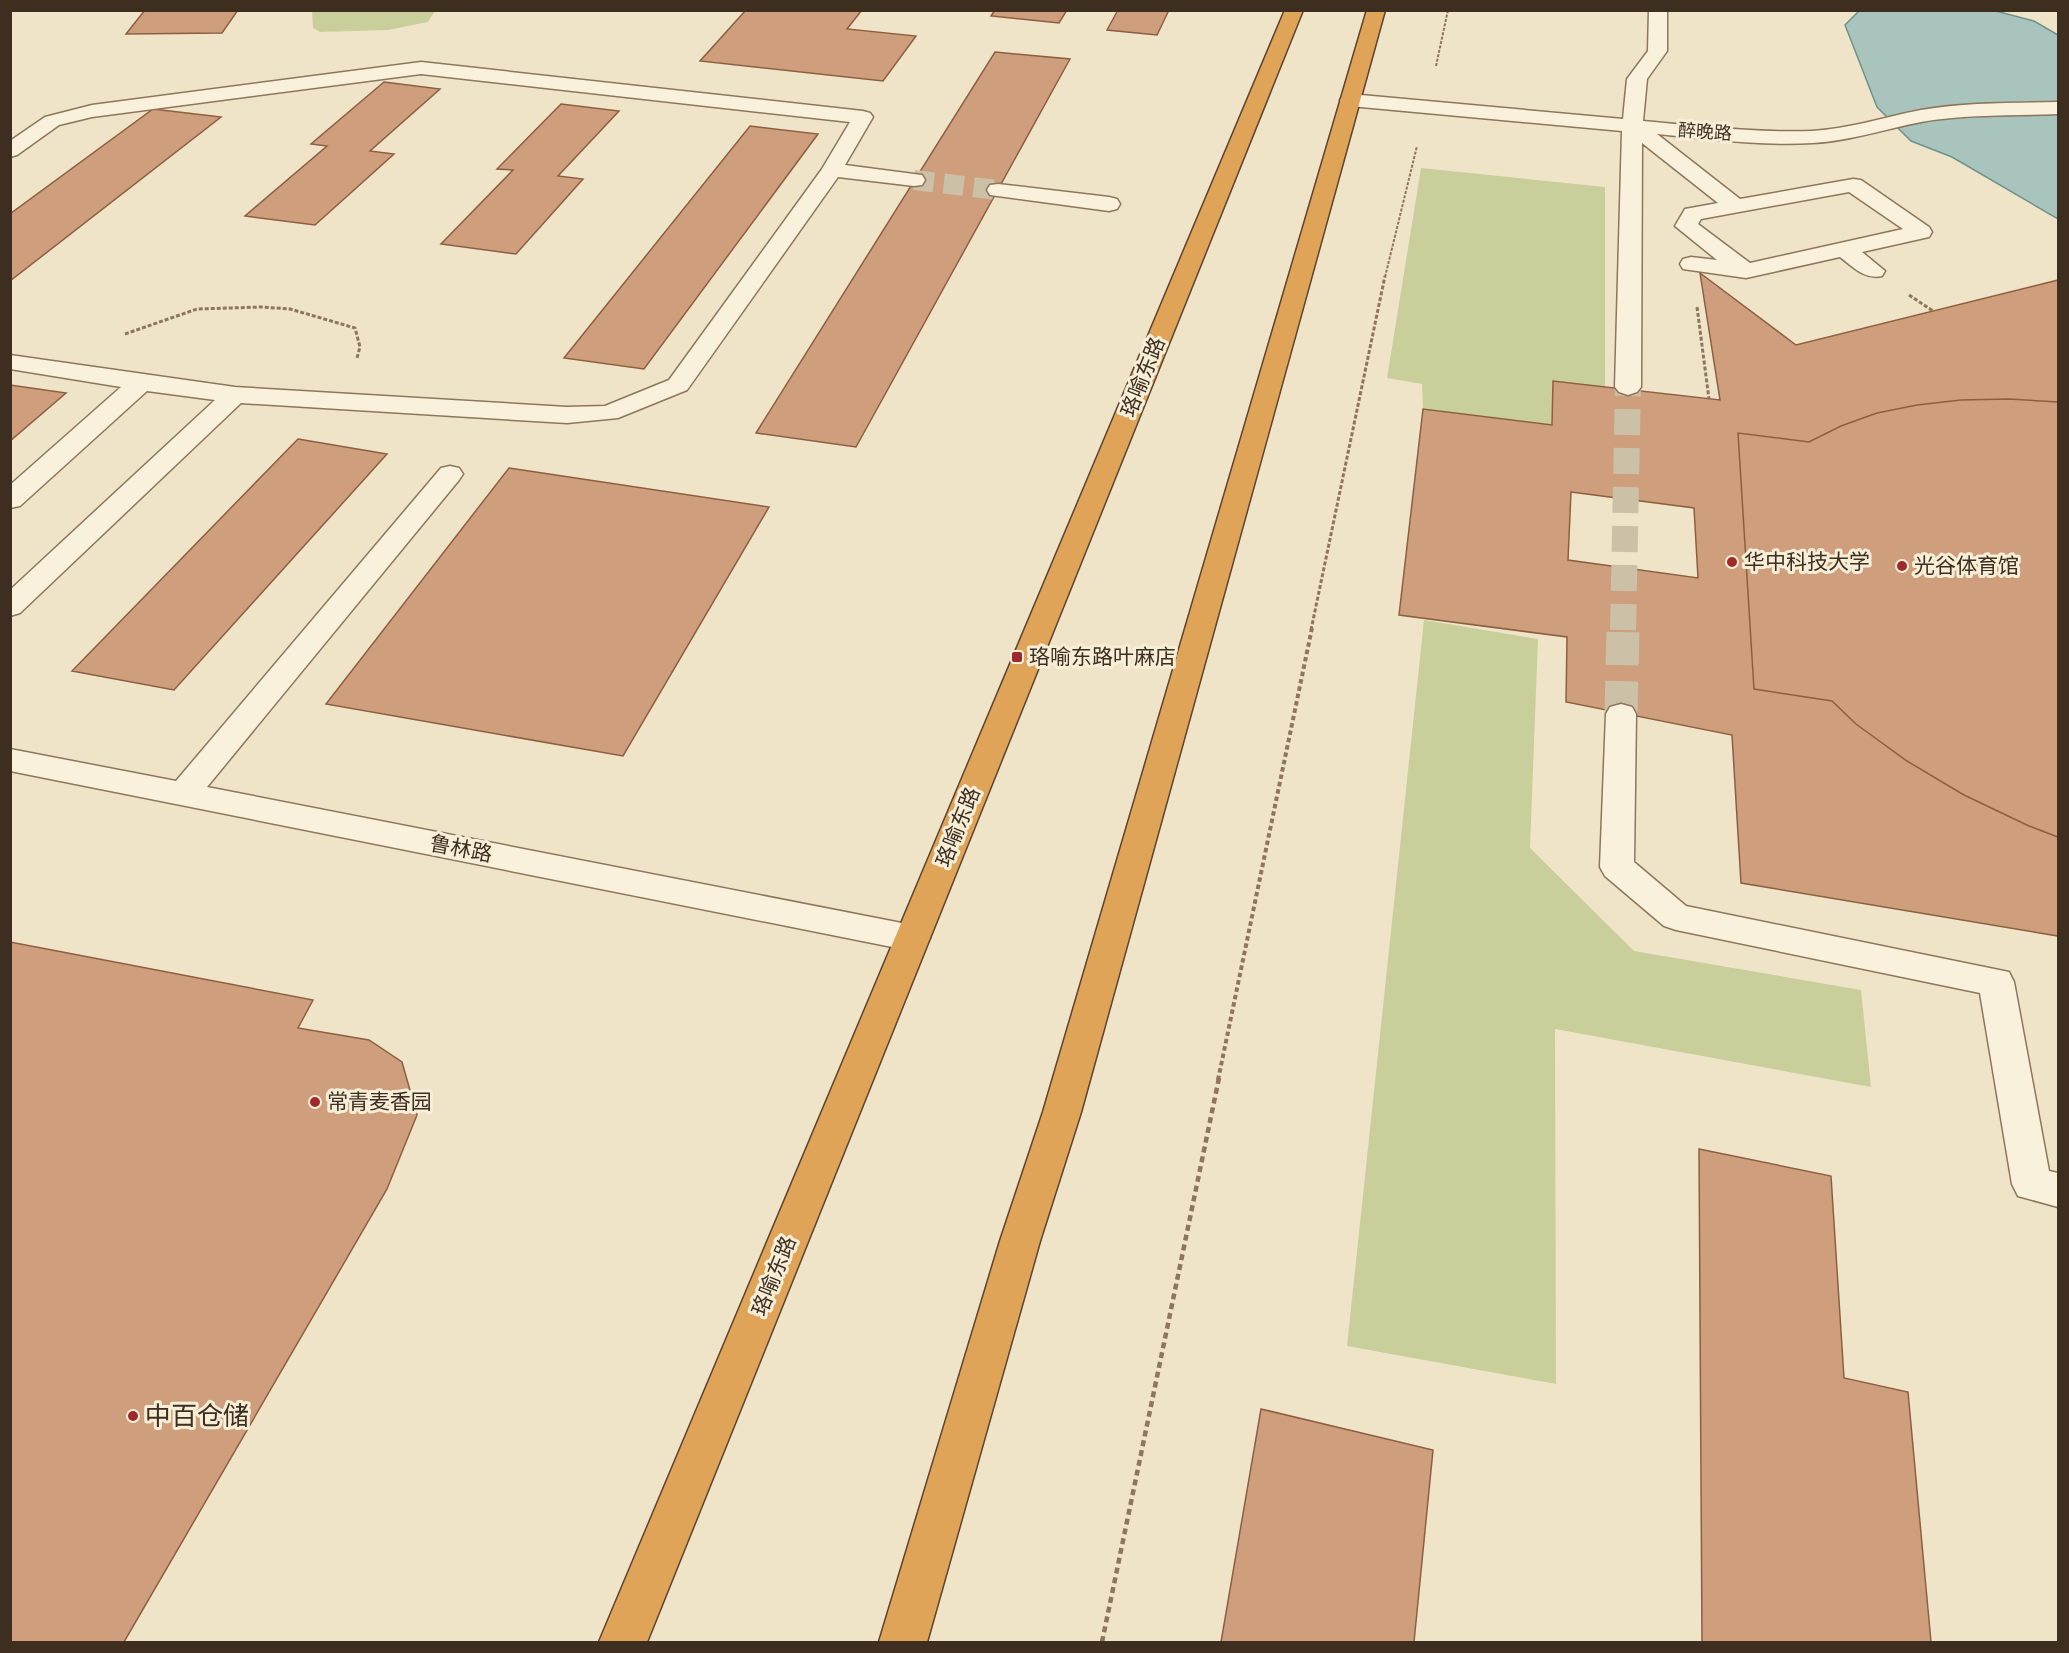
<svg xmlns="http://www.w3.org/2000/svg" width="2069" height="1653" viewBox="0 0 2069 1653" font-family="Georgia,'Noto Sans SC',serif">
	<rect width="100%" height="100%" fill="#f0e4c8"/>
	<path fill="#c9cf9b" d="M 312,11 L 312,10 L 435,11 L 428,22 L 388,30 L 320,32 L 313,28 Z
		M 1421,168 L 1605,187 L 1605,387 L 1554,381 L 1552,425 L 1423,409 L 1422,384 L 1387,378 Z
		M 1424,620 L 1538,639 L 1530,848 L 1634,951 L 1861,990 L 1871,1087 L 1555,1029 L 1556,1384 L 1347,1346 Z"/>
	<path fill="#a9c4bc" stroke="#6f938a" stroke-width="1.5" d="M 1992,10 L 2034,21 L 2058,35 L 2058,219 L 1952,157 L 1911,141 L 1877,107 L 1845,25 L 1859,11 Z"/>
	<path fill="#cf9f7d" stroke="#8d5f41" stroke-width="1.5" fill-rule="evenodd" d="M 145,10 L 238,10 L 222,33 L 126,34 Z
		M 746,10 L 862,10 L 847,29 L 916,36 L 883,81 L 700,61 Z
		M 995,10 L 1067,10 L 1059,23 L 991,16 Z
		M 1118,10 L 1169,10 L 1157,35 L 1107,30 Z
		M 995,52 L 1070,59 L 856,447 L 756,433 Z
		M 384,82 L 440,89 L 370,151 L 394,154 L 315,225 L 245,216 L 327,146 L 311,144 Z
		M 561,104 L 619,111 L 558,176 L 583,179 L 516,254 L 441,244 L 513,170 L 497,169 Z
		M 153,109 L 221,117 L 10,281 L 10,214 Z
		M 750,126 L 818,134 L 644,369 L 564,358 Z
		M 1700,273 L 1796,345 L 2058,280 L 2058,402 L 2009,399 L 1961,400 L 1917,405 L 1877,413 L 1841,426 L 1809,442 L 1738,433 L 1754,689 L 1832,701 L 1856,724 L 1907,761 L 1964,795 L 2029,826 L 2058,837 L 2058,936 L 1741,883 L 1732,735 L 1566,702 L 1567,637 L 1399,615 L 1423,409 L 1552,425 L 1553,381 L 1720,400 ZM 1571,492 L 1694,508 L 1698,578 L 1568,560 Z
		M 10,385 L 66,393 L 10,441 Z
		M 2009,399 L 2058,402 L 2058,837 L 2029,826 L 1964,795 L 1907,761 L 1856,724 L 1832,701 L 1754,689 L 1738,433 L 1809,442 L 1841,426 L 1877,413 L 1917,405 L 1961,400 Z
		M 298,439 L 387,454 L 174,690 L 72,671 Z
		M 509,468 L 769,507 L 623,756 L 326,704 Z
		M 10,942 L 313,1000 L 298,1028 L 369,1040 L 402,1062 L 417,1115 L 387,1189 L 124,1642 L 10,1642 Z
		M 1699,1149 L 1831,1176 L 1844,1378 L 1908,1392 L 1931,1642 L 1702,1642 Z
		M 1261,1409 L 1433,1450 L 1414,1642 L 1221,1642 Z"/>
	<g fill="none" stroke-linecap="round" stroke-linejoin="round">
		<path stroke="#ccc0a6" stroke-width="20" stroke-dasharray="20 10" stroke-linecap="butt" d="M 914,180 L 998,190"/>
		<path stroke="#ccc0a6" stroke-width="26" stroke-dasharray="26 13" stroke-linecap="butt" d="M 1623,630 L 1628,387"/>
		<path stroke="#ccc0a6" stroke-width="33" stroke-dasharray="33 16" stroke-linecap="butt" d="M 1621,714 L 1623,628"/>
		<defs>
			<path id="minor" d="M 1649,10 L 1667,10 L 1667,51 L 1647,79 L 1643,121 C 1698,126 1756,133 1812,131 C 1849,129 1884,117 1921,110 C 1966,102 2012,103 2058,102 L 2058,114 C 2012,116 1967,114 1921,122 C 1885,129 1850,141 1813,143 C 1762,146 1707,139 1657,134 L 1740,199 L 1853,179 L 1861,180 L 1929,227 L 1932,232 L 1929,237 L 1862,252 L 1885,271 L 1882,276 C 1865,280 1853,267 1840,257 L 1746,278 L 1683,269 L 1680,264 L 1683,259 L 1691,257 L 1717,260 L 1675,226 L 1685,209 L 1718,203 L 1642,143 L 1641,387 L 1637,392 L 1628,395 L 1619,392 L 1615,387 L 1622,131 L 1350,106 L 1343,104 L 1340,100 L 1343,96 L 1350,94 L 1623,119 L 1627,79 L 1648,51 ZM 1849,192 L 1903,229 L 1750,263 L 1698,224 L 1701,219 Z
				M 421,62 L 863,111 L 870,113 L 873,117 L 845,165 L 914,174 L 922,175 L 925,180 L 922,185 L 914,186 L 838,177 L 687,390 L 618,418 L 567,423 L 241,403 L 20,613 L 10,616 L 10,590 L 215,400 L 147,391 L 20,506 L 10,508 L 10,485 L 121,387 L 10,369 L 10,355 L 235,387 L 567,407 L 605,406 L 669,380 L 822,169 L 850,122 L 421,74 L 92,117 L 59,125 L 17,155 L 10,157 L 10,141 L 45,117 L 92,105 Z
				M 998,184 L 1109,197 L 1117,199 L 1120,204 L 1117,209 L 1109,211 L 990,195 L 987,190 L 990,185 Z
				M 450,466 L 459,468 L 463,474 L 459,480 L 207,787 L 912,925 L 924,929 L 930,938 L 924,947 L 912,951 L 10,771 L 10,749 L 176,781 L 441,468 Z
				M 1621,704 L 1632,707 L 1636,714 L 1634,862 L 1686,906 L 2009,972 L 2014,982 L 2049,1171 L 2058,1173 L 2058,1207 L 2018,1196 L 2012,1184 L 1980,993 L 1676,930 L 1664,926 L 1605,876 L 1600,867 L 1606,714 L 1610,707 Z"/>
			<path id="highway" d="M 1285,10 L 1303,10 L 647,1642 L 599,1642 Z
				M 1367,10 L 1385,10 L 1081,1112 L 1040,1241 L 927,1642 L 879,1642 L 1000,1241 L 1043,1112 Z"/>
		</defs>
		<use href="#minor" stroke="#8d765c" stroke-width="3"/>
		<use href="#highway" stroke="#5b4430" stroke-width="3"/>
		<path stroke="#8d765c" stroke-width="2" stroke-dasharray="3 1.5" stroke-linecap="butt" d="M 1436,66 L 1448,10
			M 1385,277 L 1417,146"/>
		<path stroke="#8d765c" stroke-width="3" stroke-dasharray="4 2" stroke-linecap="butt" d="M 1909,295 L 1933,311
			M 1697,307 L 1709,399
			M 125,334 L 197,309 L 261,307 L 290,309 L 355,328 L 360,347 L 357,358
			M 1311,630 L 1385,276"/>
		<path stroke="#8d765c" stroke-width="4" stroke-dasharray="4.5 3" stroke-linecap="butt" d="M 1218,1080 L 1312,628"/>
		<path stroke="#8d765c" stroke-width="4.5" stroke-dasharray="6 4" stroke-linecap="butt" d="M 1102,1642 L 1219,1078"/>
		<use href="#minor" fill="#faf1dc" fill-rule="evenodd"/>
		<use href="#highway" fill="#e0a458" fill-rule="evenodd"/>
	</g>
	<g fill="#9e2a2b" stroke="#f7eed8" stroke-width="2">
		<circle cx="1732" cy="562" r="6"/>
		<circle cx="1902" cy="566" r="6"/>
		<rect x="1011" y="651" width="12" height="12" rx="3"/>
		<circle cx="315" cy="1102" r="6"/>
		<circle cx="133" cy="1416" r="6"/>
	</g>
	<g text-anchor="middle" stroke-width="6" stroke-linejoin="round" paint-order="stroke">
		<g font-size="18" fill="#3d2e20" stroke="#f7eed8">
			<text transform="translate(1705 132) rotate(4)" y="6">醉晚路</text>
		</g>
		<g font-size="21" fill="#3d2e20" stroke="#f7eed8">
			<text transform="translate(1143 377) rotate(-68)" y="7">珞喻东路</text>
			<text transform="translate(958 827) rotate(-68)" y="7">珞喻东路</text>
			<text transform="translate(461 849) rotate(11)" y="7">鲁林路</text>
			<text transform="translate(774 1276) rotate(-68)" y="7">珞喻东路</text>
		</g>
		<g font-size="21" fill="#3d2e20" stroke="#f7eed8" text-anchor="start">
			<text x="1744" y="569">华中科技大学</text>
			<text x="1914" y="573">光谷体育馆</text>
			<text x="1029" y="664">珞喻东路叶麻店</text>
			<text x="327" y="1109">常青麦香园</text>
		</g>
		<g font-size="26" fill="#3d2e20" stroke="#f7eed8" text-anchor="start">
			<text x="145" y="1425">中百仓储</text>
		</g>
	</g>
	<rect width="2069" height="1653" fill="none" stroke="#3d2e20" stroke-width="24"/>
</svg>
